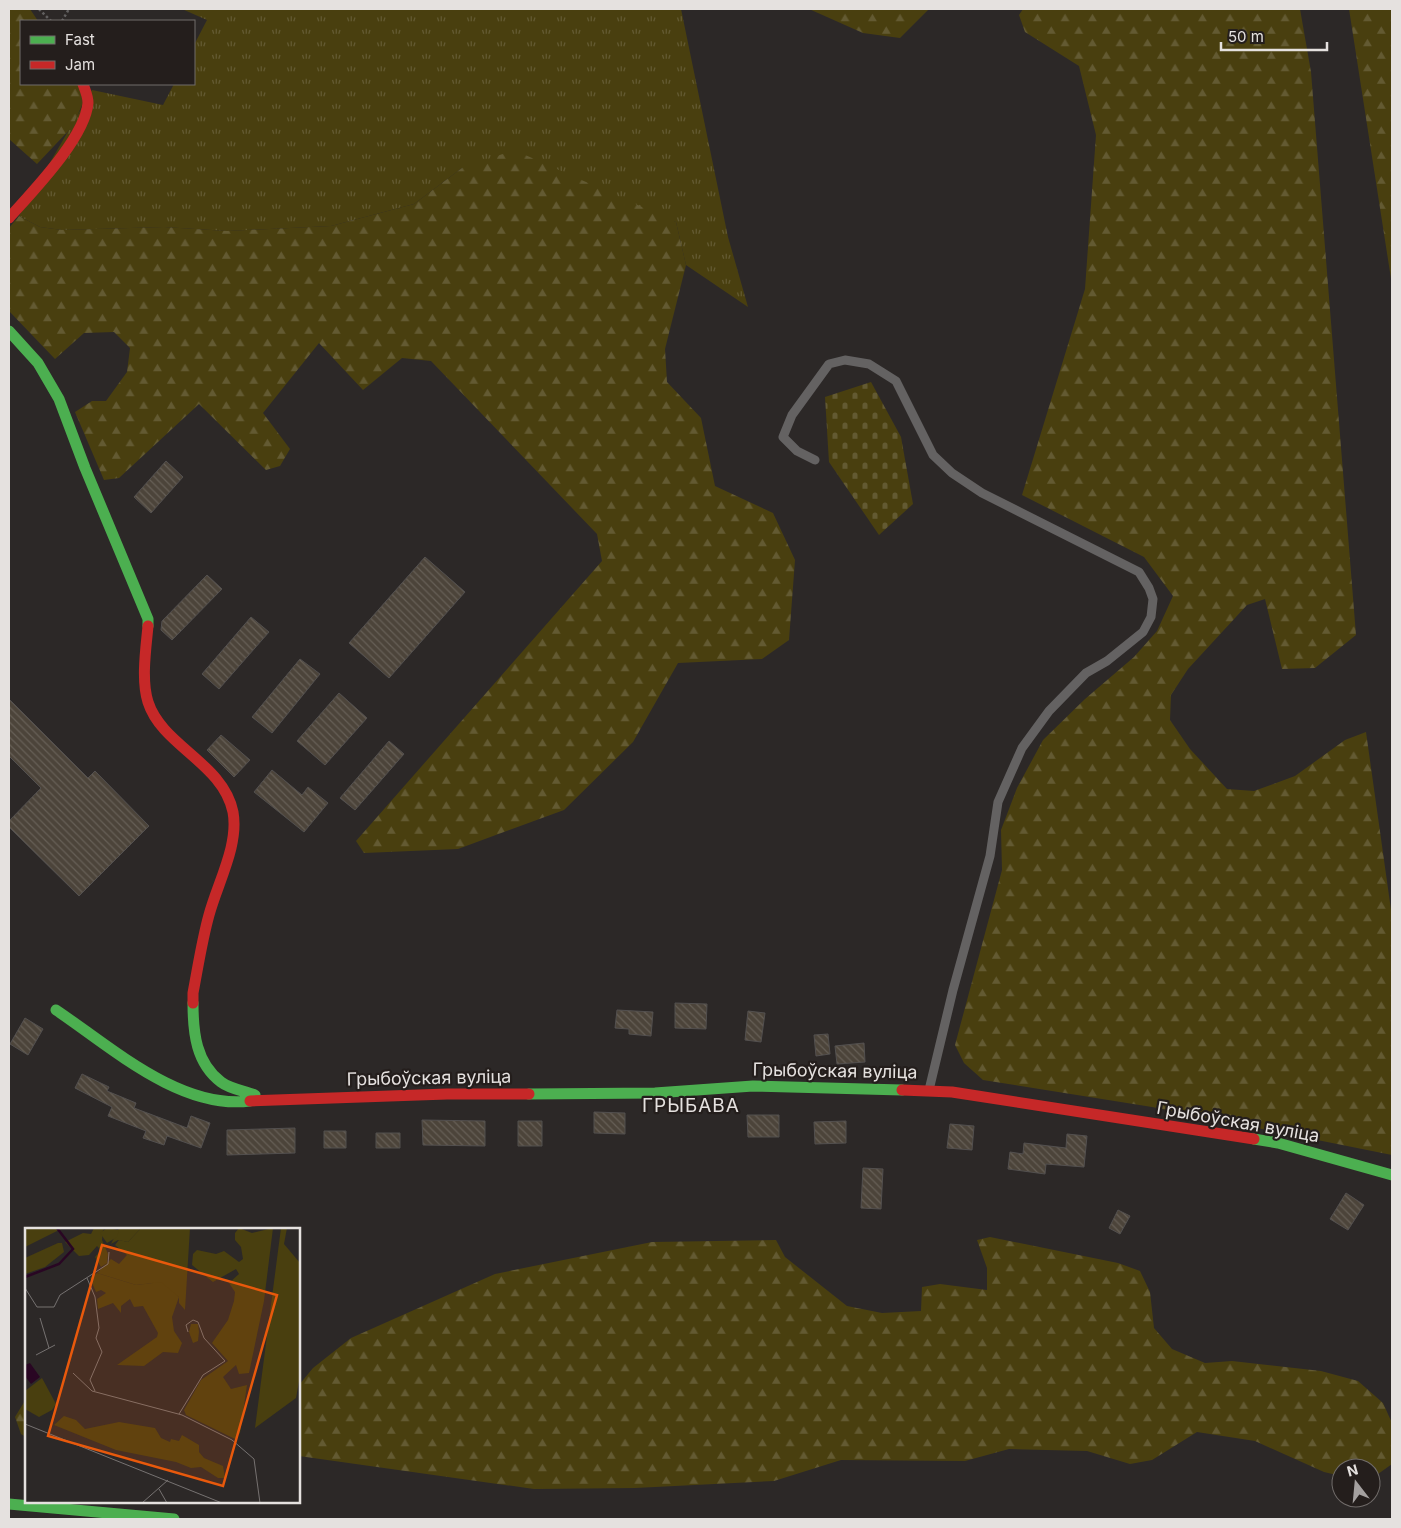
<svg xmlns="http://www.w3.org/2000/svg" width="1401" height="1528" viewBox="0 0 1401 1528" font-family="Inter,sans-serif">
	<defs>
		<pattern id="grass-tufts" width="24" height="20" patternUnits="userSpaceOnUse" patternTransform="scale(1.25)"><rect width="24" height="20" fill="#493f0f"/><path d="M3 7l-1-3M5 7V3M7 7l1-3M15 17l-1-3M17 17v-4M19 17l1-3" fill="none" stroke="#635a32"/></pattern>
		<pattern id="forest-firs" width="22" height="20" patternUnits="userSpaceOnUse" patternTransform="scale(1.25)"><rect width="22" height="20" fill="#493f0f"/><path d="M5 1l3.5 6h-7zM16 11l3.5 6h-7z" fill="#635a32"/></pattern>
		<pattern id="cemetery-stones" width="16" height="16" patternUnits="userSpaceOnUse" patternTransform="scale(1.25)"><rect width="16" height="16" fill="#493f0f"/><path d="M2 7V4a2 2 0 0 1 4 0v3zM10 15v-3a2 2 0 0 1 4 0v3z" fill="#635a32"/></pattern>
		<pattern id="building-back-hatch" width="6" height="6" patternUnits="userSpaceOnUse" patternTransform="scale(1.25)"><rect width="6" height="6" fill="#4c443a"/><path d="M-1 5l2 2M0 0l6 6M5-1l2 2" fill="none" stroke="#665f56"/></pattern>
	</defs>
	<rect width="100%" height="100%" fill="#2c2827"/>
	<path fill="url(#grass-tufts)" d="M 182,9 L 681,9 L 728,237 L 748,307 L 686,265 L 676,222 L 462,168 L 414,204 L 331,226 L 227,231 L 164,227 L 62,230 L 40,227 L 19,216 L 92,90 L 163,105 L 174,84 L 194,84 L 194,45 L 207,20 Z"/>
	<path fill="url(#forest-firs)" d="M 9,9 L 30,9 L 38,21 L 21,21 L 21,84 L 79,84 L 83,103 L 72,127 L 37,164 L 9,139 Z
		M 809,9 L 929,9 L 900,38 L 863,33 Z
		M 1023,9 L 1300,9 L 1311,72 L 1356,635 L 1315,668 L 1282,669 L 1265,599 L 1247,605 L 1188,669 L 1171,695 L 1170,720 L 1190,749 L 1227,789 L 1254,791 L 1295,776 L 1345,740 L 1366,732 L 1392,917 L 1392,1155 L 1152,1107 L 983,1080 L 964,1063 L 955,1045 L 1002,870 L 1001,830 L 1017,788 L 1043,740 L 1085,699 L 1134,657 L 1157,631 L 1173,596 L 1144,557 L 1022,495 L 1085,289 L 1096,135 L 1079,66 L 1025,32 L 1019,15 Z
		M 1349,9 L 1392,9 L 1392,285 Z
		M 514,150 L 676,222 L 686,265 L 665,349 L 667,382 L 701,418 L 715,486 L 773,513 L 795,560 L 789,640 L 762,659 L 678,663 L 633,742 L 564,810 L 458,849 L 364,853 L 356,841 L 602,561 L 597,534 L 431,361 L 402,358 L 363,390 L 319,343 L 263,413 L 290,449 L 280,466 L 266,470 L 199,404 L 119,478 L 104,480 L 75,412 L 92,401 L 106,401 L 127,372 L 130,348 L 114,332 L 84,333 L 55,359 L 9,311 L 9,228 L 19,216 L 40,227 L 62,230 L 164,227 L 227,231 L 331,226 L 414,204 L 462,168 Z
		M 990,1237 L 1118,1263 L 1140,1271 L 1150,1292 L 1154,1328 L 1172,1349 L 1205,1363 L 1232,1361 L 1321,1371 L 1358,1381 L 1383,1403 L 1392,1423 L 1392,1464 L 1371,1479 L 1371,1468 L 1341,1468 L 1341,1476 L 1324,1472 L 1255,1441 L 1197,1432 L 1152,1460 L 1130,1464 L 1087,1451 L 1009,1449 L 965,1461 L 841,1460 L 774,1481 L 635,1488 L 534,1489 L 299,1456 L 299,1385 L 313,1368 L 351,1338 L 495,1274 L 652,1242 L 776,1240 L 785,1257 L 847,1306 L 882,1313 L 921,1311 L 922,1287 L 940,1284 L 987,1290 L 987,1268 L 977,1240 Z
		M 26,1399 L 26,1437 L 21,1434 L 15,1417 Z"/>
	<path fill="url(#cemetery-stones)" d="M 871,382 L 901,437 L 913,504 L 879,535 L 829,462 L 825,397 Z"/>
	<path fill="url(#building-back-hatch)" stroke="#53504f" d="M 166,461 L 183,477 L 151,513 L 134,497 Z
		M 425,557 L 465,592 L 389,678 L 349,643 Z
		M 207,575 L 222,589 L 172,640 L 161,630 L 162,621 Z
		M 251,617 L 269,632 L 219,689 L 202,674 Z
		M 300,659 L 320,674 L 272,733 L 252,717 Z
		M 339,693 L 367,718 L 325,765 L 297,741 Z
		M 9,699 L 88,778 L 95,771 L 149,826 L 79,896 L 9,827 L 9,821 L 41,788 L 9,756 Z
		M 221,735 L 250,760 L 234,777 L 207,750 Z
		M 389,741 L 404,754 L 355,810 L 340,798 Z
		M 272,770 L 302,795 L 308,787 L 328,803 L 304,832 L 254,792 Z
		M 675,1003 L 707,1004 L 706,1029 L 675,1028 Z
		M 617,1010 L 653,1012 L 651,1036 L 629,1034 L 629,1029 L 615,1028 Z
		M 748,1011 L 765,1013 L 761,1042 L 745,1040 Z
		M 25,1018 L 43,1029 L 28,1055 L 10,1044 Z
		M 828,1034 L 830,1054 L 816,1056 L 814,1035 Z
		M 864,1043 L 865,1062 L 837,1064 L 835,1046 Z
		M 82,1074 L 109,1087 L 107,1091 L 136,1103 L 134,1108 L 187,1128 L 191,1116 L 210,1123 L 201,1148 L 167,1136 L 164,1145 L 143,1138 L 146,1131 L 108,1116 L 112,1107 L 75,1088 Z
		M 594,1112 L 625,1113 L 625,1134 L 594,1133 Z
		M 747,1115 L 779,1115 L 779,1137 L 748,1137 Z
		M 422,1120 L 485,1121 L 485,1146 L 423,1145 Z
		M 518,1121 L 542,1121 L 542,1146 L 518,1146 Z
		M 846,1121 L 846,1143 L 815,1144 L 814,1122 Z
		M 950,1124 L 974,1126 L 972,1150 L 947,1148 Z
		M 295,1128 L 295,1153 L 227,1155 L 227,1130 Z
		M 324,1131 L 346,1131 L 346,1148 L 324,1148 Z
		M 376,1133 L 400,1133 L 400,1148 L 376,1148 Z
		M 1067,1134 L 1087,1136 L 1084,1167 L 1046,1164 L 1045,1174 L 1008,1169 L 1010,1152 L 1023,1154 L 1024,1143 L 1066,1148 Z
		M 863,1168 L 883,1169 L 881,1209 L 861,1208 Z
		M 1346,1193 L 1364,1205 L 1348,1230 L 1330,1219 Z
		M 1118,1210 L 1130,1216 L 1120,1234 L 1109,1228 Z"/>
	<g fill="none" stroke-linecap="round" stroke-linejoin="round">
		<path stroke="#626060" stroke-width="2.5" stroke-dasharray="2.5 2.5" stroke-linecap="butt" d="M 39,9 L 51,21
			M 62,21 L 69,9"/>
		<path stroke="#646262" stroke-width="9" d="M 815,460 L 797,451 L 783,437 L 792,415 L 829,364 L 845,360 L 869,364 L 896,381 L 933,455 L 952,473 L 982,493 L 1139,572 L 1149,588 L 1153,599 L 1151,617 L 1143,632 L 1107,661 L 1086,673 L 1049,711 L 1022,748 L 998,802 L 990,856 L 953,990 L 929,1090"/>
		<path stroke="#4caf50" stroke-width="11" d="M 9,331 L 38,363 L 59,399 L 85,468 L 148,619 L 148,626
			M 193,1003 C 193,1033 196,1063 221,1082 C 230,1089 245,1091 255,1095
			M 56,1010 C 111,1047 180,1110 250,1101
			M 529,1094 L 655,1093 L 753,1086 L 902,1090
			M 1254,1139 L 1278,1143 L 1392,1175
			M 9,1504 L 174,1519"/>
		<path stroke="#c62828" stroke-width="11" d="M 9,218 C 32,192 85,138 88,103 C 88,96 85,90 83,84
			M 148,626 C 146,648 141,680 148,702 C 162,746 223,763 233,812 C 239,845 218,882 209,915 C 202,940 198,967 193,993 L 193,1003
			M 902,1090 L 952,1092 L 1254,1139
			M 250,1101 L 447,1094 L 529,1094"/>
	</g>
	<g text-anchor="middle" stroke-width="4.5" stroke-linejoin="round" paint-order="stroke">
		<g font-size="18" fill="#e5e1df" stroke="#241e1c">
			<text transform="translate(835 1071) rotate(1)" y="6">Грыбоўская вуліца</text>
			<text transform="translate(429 1078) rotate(-1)" y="6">Грыбоўская вуліца</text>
			<text transform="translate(1238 1122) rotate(10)" y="6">Грыбоўская вуліца</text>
		</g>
		<g font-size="19" letter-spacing="1" fill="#e5e1df" stroke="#241e1c">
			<text x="691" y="1112">ГРЫБАВА</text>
		</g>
	</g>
	<g transform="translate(25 1228)">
		<rect width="275" height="275" fill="#2c2827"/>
		<path d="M 116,0 L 165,0 L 160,82 L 154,75 L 154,69 L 129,55 L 111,57 L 72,45 L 86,31 L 94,36 L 102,27 L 90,17 L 94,12 L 103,14 ZM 17,150 L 31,176 L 27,182 L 14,189 L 0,181 L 0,163 Z" fill="#493f0f"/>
		<path d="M 0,0 L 38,0 L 0,19 ZM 69,0 L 82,0 L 78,2 L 77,12 L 83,26 L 82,35 L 76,39 L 70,29 L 76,22 L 72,18 L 64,27 L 54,28 L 40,14 L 58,5 L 66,6 ZM 94,0 L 116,0 L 103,14 L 93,12 L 86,16 ZM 214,0 L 227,5 L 248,0 L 239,73 L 224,145 L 214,146 L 211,137 L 198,149 L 206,161 L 222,157 L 215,205 L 210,211 L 161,187 L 159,182 L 176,152 L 203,133 L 187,115 L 203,92 L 209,73 L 210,64 L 204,55 L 214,46 L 211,41 L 188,54 L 167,37 L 168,26 L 172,22 L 191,26 L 199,23 L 214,34 L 218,31 L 216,19 L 210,12 L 210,5 ZM 256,0 L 262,0 L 259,16 L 275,35 L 275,148 L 271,170 L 230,200 ZM 33,15 L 37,15 L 39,24 L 20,39 L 0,46 L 0,30 ZM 72,45 L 111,57 L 136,54 L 154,69 L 147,89 L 149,103 L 157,115 L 153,125 L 138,124 L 119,138 L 92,137 L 132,109 L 133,105 L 118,78 L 109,79 L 105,71 L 96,78 L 96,85 L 88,75 L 73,81 L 72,71 L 81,65 L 76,62 L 71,64 L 65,50 ZM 39,188 L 51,192 L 60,201 L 94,194 L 130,200 L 136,210 L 145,214 L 146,211 L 154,213 L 157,207 L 174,217 L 174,224 L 179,230 L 198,238 L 200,250 L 193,250 L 176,239 L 166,240 L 151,234 L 91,222 L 29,197 Z" fill="#493f0f"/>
		<path d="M 82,0 L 94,2 L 92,9 L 82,15 L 75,5 Z" fill="#493f0f"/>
		<path d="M 166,96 L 173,96 L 174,104 L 173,113 L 168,115 L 164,104 Z" fill="#493f0f"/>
		<path d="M 5,135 L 15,149 L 6,156 L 0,148 L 0,137 Z" fill="#290623"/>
		<path fill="none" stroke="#290623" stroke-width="2.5" d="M 0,49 L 34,36 L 48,21 L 32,0"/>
		<path fill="none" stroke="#767271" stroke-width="1" d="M 62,50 L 70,69 L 74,100 L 71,110 L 77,124 L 65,152 L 70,163M 0,60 L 12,79 L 29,79 L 35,67 L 83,36 L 84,24M 15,90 L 24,120M 11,127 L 30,117M 48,145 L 67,163 L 157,187 L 207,212 L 229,231 L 235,275M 154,186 L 178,147 L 200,133 L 179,110 L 173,94 L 168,92 L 161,97 L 163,104M 0,196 L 197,275M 134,261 L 142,275M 117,275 L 143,252"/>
		<path fill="#e8590c" fill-opacity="0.15" stroke="#e8590c" stroke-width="2.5" d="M 77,17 L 252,67 L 198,258 L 23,208 Z"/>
		<rect width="275" height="275" fill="none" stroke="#e5e1df" stroke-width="2.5"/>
	</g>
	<rect width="1401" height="1528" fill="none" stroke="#e5e1df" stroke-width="20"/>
	<rect x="20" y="20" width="175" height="65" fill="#241e1c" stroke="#716c6a"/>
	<rect x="30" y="36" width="25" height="8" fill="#4caf50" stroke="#716c6a"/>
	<text x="65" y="45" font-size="15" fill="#e5e1df">Fast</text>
	<rect x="30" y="61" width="25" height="8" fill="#c62828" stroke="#716c6a"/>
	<text x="65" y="70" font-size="15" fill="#e5e1df">Jam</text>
	<g transform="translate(1356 1483) rotate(344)"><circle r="24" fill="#241e1c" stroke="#716c6a"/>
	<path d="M0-4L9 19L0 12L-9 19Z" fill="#a4a09f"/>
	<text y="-8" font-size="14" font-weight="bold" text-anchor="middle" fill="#e5e1df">N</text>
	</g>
	<path d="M1221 42v8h106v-8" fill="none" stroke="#e5e1df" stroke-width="2.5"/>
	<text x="1228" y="42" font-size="15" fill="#e5e1df" stroke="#241e1c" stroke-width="4" paint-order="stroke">50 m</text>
</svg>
